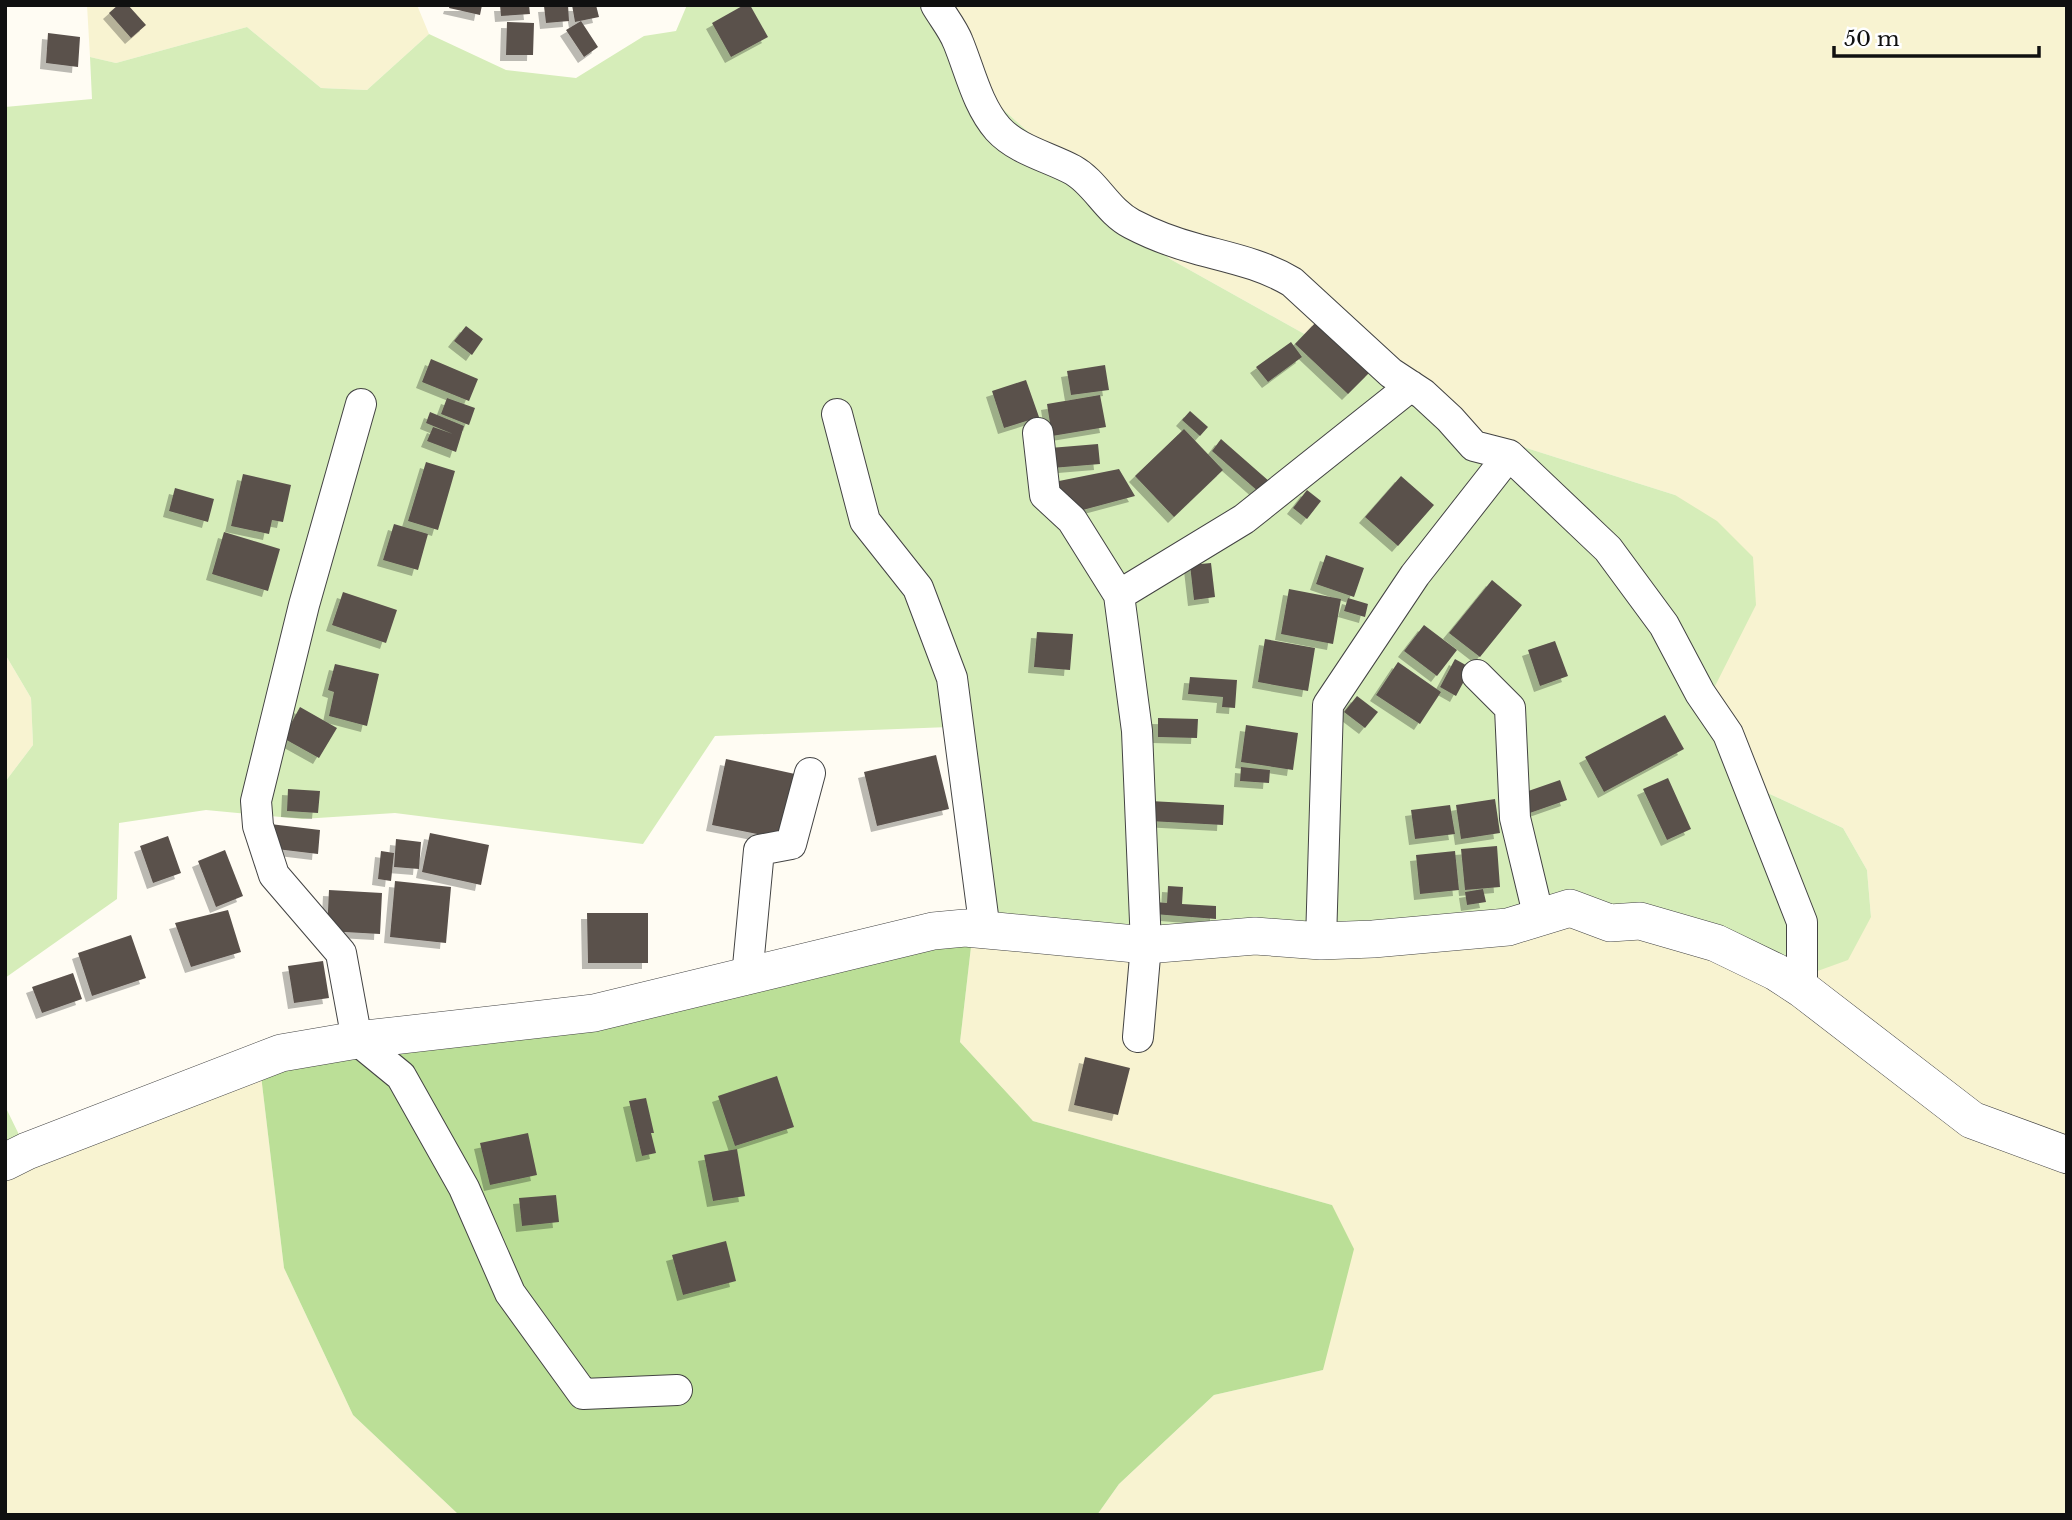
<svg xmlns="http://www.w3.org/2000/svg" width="2072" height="1520" viewBox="0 0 2072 1520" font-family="'Libre Baskerville',serif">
	<defs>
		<filter id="shadow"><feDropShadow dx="-6" dy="6" stdDeviation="0" flood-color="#0004"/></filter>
	</defs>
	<rect width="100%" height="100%" fill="#fffcf3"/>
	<path fill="#f8f3d1" d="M 87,5 L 417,5 L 429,34 L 367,90 L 321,88 L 247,27 L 116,63 L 90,57 Z
		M 921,5 L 2067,5 L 2067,1515 L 1097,1515 L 1119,1484 L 1214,1395 L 1323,1370 L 1332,1205 L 1033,1121 L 960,1042 L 974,921 L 1526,925 L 1871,917 L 1867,870 L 1843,828 L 1746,783 L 1716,741 L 1675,495 L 1485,435 L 1170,259 L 976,85 Z
		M 5,654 L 31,698 L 33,745 L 5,782 Z
		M 257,1042 L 284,1268 L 353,1415 L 459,1515 L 5,1515 L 5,1162 Z"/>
	<path fill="#d6edb9" d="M 687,5 L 921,5 L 976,85 L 1170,259 L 1485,435 L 1675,495 L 1717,521 L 1753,557 L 1756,605 L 1711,694 L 1746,783 L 1843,828 L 1867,870 L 1871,917 L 1848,960 L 1801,977 L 1725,954 L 1619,928 L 1526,925 L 1259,950 L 974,921 L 949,727 L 715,736 L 643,844 L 395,813 L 302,819 L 206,810 L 119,823 L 117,899 L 5,978 L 5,782 L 33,745 L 31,698 L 5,654 L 5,107 L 92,99 L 90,57 L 116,63 L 247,27 L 321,88 L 367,90 L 429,34 L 506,70 L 576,78 L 644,36 L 676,31 Z
		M 5,1106 L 27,1151 L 5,1162 Z"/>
	<path fill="#bbdf97" d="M 974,921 L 960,1042 L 1033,1121 L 1332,1205 L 1354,1249 L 1323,1370 L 1214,1395 L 1119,1484 L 1097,1515 L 459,1515 L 353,1415 L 284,1268 L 257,1042 L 570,1010 Z"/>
	<path fill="#5a514c" filter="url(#shadow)" d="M 118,5 L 128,5 L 146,25 L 131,38 L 109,13 Z
		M 450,5 L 482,5 L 480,15 L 449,8 Z
		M 500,5 L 529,5 L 530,14 L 501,16 Z
		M 568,5 L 569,21 L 546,23 L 544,6 Z
		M 572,5 L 596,5 L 599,17 L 575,22 Z
		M 744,5 L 750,5 L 768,37 L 731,57 L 712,23 Z
		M 581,21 L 598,47 L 584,57 L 566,30 Z
		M 507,22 L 534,23 L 533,55 L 506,55 Z
		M 48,33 L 80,37 L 78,67 L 46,63 Z
		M 1318,320 L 1371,371 L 1348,394 L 1295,344 Z
		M 466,326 L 483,339 L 472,355 L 454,341 Z
		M 1291,342 L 1302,357 L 1268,382 L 1256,367 Z
		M 431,359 L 478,379 L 469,401 L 422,382 Z
		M 1105,365 L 1109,390 L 1071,395 L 1067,371 Z
		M 1026,380 L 1039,417 L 1004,428 L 992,391 Z
		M 1100,395 L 1106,427 L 1052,436 L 1047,404 Z
		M 447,398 L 475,408 L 469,425 L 441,414 Z
		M 1190,411 L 1208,427 L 1200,436 L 1182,420 Z
		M 430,412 L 464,426 L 456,452 L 427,441 L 433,427 L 453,434 L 426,423 Z
		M 1184,429 L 1223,470 L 1174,517 L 1135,476 Z
		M 1221,439 L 1270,482 L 1260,493 L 1212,451 Z
		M 1098,444 L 1100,464 L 1052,468 L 1050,448 Z
		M 426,462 L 455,471 L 438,530 L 408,521 Z
		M 1119,469 L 1135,496 L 1079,511 L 1054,482 Z
		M 243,474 L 291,485 L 283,522 L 272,520 L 269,534 L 231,526 Z
		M 1401,476 L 1434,505 L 1398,546 L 1365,517 Z
		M 175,488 L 214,499 L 208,522 L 169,511 Z
		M 1307,490 L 1321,501 L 1307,519 L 1293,508 Z
		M 394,524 L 428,534 L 418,570 L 383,560 Z
		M 224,532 L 280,549 L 268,591 L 212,574 Z
		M 1326,555 L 1364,568 L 1354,597 L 1316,584 Z
		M 1211,563 L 1215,597 L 1194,600 L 1190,565 Z
		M 1492,580 L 1522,605 L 1480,657 L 1449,633 Z
		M 1289,589 L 1341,599 L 1333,644 L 1281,634 Z
		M 343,592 L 397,610 L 386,643 L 332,625 Z
		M 1348,598 L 1368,604 L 1365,617 L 1344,611 Z
		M 1424,625 L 1457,650 L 1437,676 L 1404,651 Z
		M 1037,632 L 1073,634 L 1070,670 L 1034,667 Z
		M 1265,639 L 1315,648 L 1308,691 L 1258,682 Z
		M 1555,641 L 1568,676 L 1540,686 L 1528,650 Z
		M 1455,659 L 1471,668 L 1456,696 L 1440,687 Z
		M 1398,662 L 1441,692 L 1420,724 L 1376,695 Z
		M 335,664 L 379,674 L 367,726 L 329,716 L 334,692 L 328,690 Z
		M 1190,677 L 1237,680 L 1235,708 L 1222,707 L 1223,697 L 1188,694 Z
		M 1357,696 L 1378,712 L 1365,728 L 1344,712 Z
		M 300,707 L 337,728 L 319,758 L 283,738 Z
		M 1665,715 L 1684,749 L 1604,792 L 1585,757 Z
		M 1158,718 L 1198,719 L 1197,738 L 1158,737 Z
		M 1246,725 L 1298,733 L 1293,770 L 1241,762 Z
		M 936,755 L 949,809 L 877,826 L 864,772 Z
		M 726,759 L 795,774 L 782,839 L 712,825 Z
		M 1241,767 L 1270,770 L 1269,783 L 1240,781 Z
		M 1668,778 L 1691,829 L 1667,840 L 1643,789 Z
		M 1560,780 L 1567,800 L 1524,815 L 1517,795 Z
		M 288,789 L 320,791 L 318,813 L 287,811 Z
		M 1495,799 L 1500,833 L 1461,839 L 1456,805 Z
		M 1150,801 L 1224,805 L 1223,825 L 1149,821 Z
		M 1450,805 L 1455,834 L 1415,839 L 1411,810 Z
		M 270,824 L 320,830 L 318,854 L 268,848 Z
		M 430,833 L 489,845 L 481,885 L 422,872 Z
		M 168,836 L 181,873 L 153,883 L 140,846 Z
		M 396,839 L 421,842 L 419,869 L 394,867 Z
		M 1497,846 L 1500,887 L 1465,890 L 1461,849 Z
		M 225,850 L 243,896 L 216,907 L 198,861 Z
		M 381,851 L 394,853 L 391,881 L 378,879 Z
		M 1455,851 L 1459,890 L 1420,894 L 1416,855 Z
		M 395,881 L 451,887 L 446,943 L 390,937 Z
		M 1168,886 L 1183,887 L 1182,904 L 1216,906 L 1216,919 L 1154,914 L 1155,902 L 1167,903 Z
		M 1483,889 L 1486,902 L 1467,905 L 1465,892 Z
		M 329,890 L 382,893 L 380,934 L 327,931 Z
		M 228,910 L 241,952 L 191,967 L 175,923 Z
		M 587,913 L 648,913 L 648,963 L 588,963 Z
		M 131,935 L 146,978 L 92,996 L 78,953 Z
		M 323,961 L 329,998 L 294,1003 L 288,966 Z
		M 73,973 L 82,999 L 42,1013 L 32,987 Z
		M 1085,1057 L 1130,1068 L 1118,1115 L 1074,1105 Z
		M 777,1076 L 794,1127 L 735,1146 L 718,1096 Z
		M 646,1098 L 654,1133 L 651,1133 L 656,1153 L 642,1156 L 629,1101 Z
		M 528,1133 L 537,1175 L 490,1185 L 480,1143 Z
		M 737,1149 L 745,1196 L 713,1201 L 704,1155 Z
		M 556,1195 L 559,1222 L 522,1226 L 519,1198 Z
		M 726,1241 L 736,1281 L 683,1295 L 672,1255 Z"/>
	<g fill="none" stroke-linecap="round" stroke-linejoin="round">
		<defs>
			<path id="minor" d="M 936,5 C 943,17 953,29 958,42 C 970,71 977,105 998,129 C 1017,150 1049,157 1073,170 C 1096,183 1107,211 1132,224 C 1151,234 1175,243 1197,249 C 1230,258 1262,264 1292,282 L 1391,373 L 1423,394 L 1450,419 L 1474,446 L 1509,455 L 1608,549 L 1664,625 L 1700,693 L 1728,734 L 1802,922 L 1802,989
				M 361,404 L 304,605 L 256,801 L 258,826 L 274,875 L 341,953 L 357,1040 L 401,1076 L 464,1188 L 510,1293 L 583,1394 L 677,1390
				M 837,414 L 865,521 L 918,588 L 952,678 L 985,931
				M 1038,433 L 1045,495 L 1072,520 L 1119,595 L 1137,731 L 1146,945 L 1138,1037
				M 1119,595 L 1244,519 L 1411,386
				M 1477,675 L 1510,708 L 1515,818 L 1539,918
				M 1321,941 L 1328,705 L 1415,575 L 1509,455
				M 747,977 L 759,850 L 791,844 L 810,773"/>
			<path id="tertiary" d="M 5,1162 L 27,1151 L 281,1053 L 357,1040 L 594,1013 L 933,931 L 965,928 L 1146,945 L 1255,936 L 1321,941 L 1373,939 L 1508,927 L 1570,908 L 1610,923 L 1640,921 L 1716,943 L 1776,972 L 1802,989 L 1972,1120 L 2067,1155"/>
		</defs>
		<use href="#minor" stroke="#434343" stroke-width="32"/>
		<use href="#tertiary" stroke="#434343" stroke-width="38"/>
		<use href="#minor" stroke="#fff" stroke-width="30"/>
		<use href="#tertiary" stroke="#fff" stroke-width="37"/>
	</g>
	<rect width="2072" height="1520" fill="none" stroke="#101010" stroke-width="14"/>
	<path d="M1834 46v10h205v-10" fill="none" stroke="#101010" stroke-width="3.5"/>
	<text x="1844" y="46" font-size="21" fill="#101010" stroke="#ffffff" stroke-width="5" paint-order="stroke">50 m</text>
</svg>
